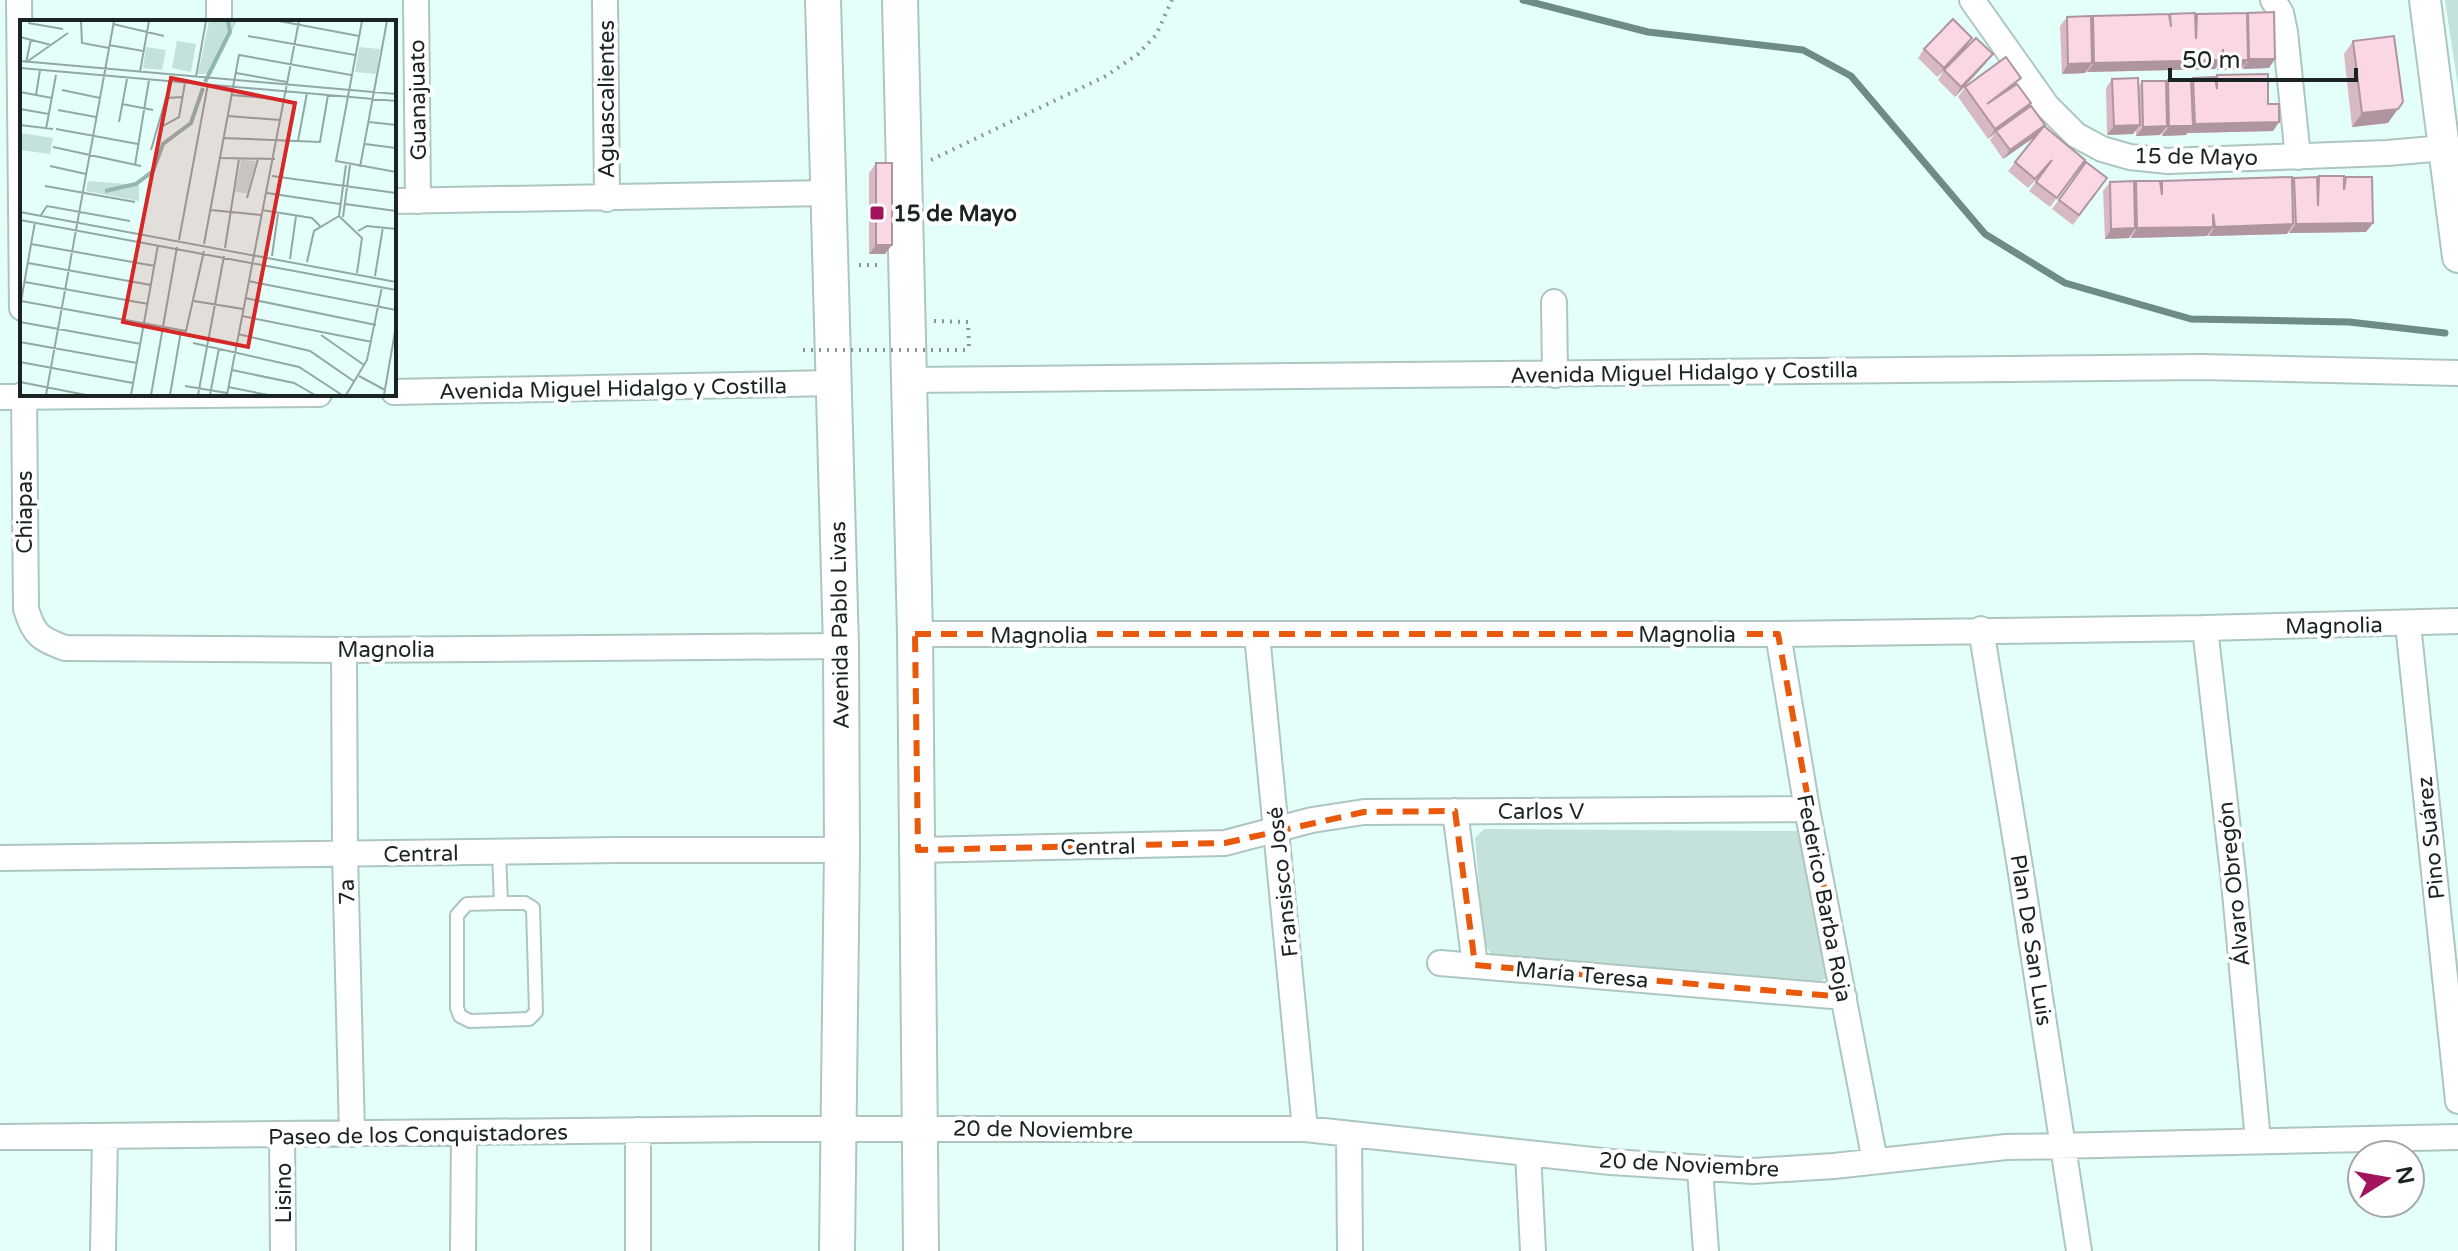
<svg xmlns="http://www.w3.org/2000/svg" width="2458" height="1251" viewBox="0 0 2458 1251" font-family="'Varela Round',sans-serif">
	<rect width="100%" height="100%" fill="#e4fffa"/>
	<path fill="#c4e1db" d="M 2445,0 L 2458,0 L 2458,87 Z
		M 1484,829 L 1798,831 L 1809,844 L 1834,972 L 1819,983 L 1491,954 L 1484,943 L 1475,838 Z"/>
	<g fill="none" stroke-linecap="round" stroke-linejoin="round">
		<path stroke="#6e8b86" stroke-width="7" d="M 1523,0 L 1648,32 L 1803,50 L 1851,76 L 1985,234 L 2065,283 L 2191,319 L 2349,322 L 2445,333"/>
		<defs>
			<path id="service" d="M 499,852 L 501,903
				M 501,903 L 525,903 L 533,908 L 536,1012 L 529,1019 L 470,1021 L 460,1016 L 457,1008 L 457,915 L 467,904 Z"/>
			<path id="minor" d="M 19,0 L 22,308
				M 219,0 L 219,22
				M 416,0 L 418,201
				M 605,0 L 607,199
				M 1972,0 L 2047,106 L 2076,135 L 2102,149 L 2130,157 L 2168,161 L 2387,153 L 2444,148
				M 2273,0 L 2281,13 L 2285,32 L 2298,157
				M 394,201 L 827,193
				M 1554,302 L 1555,375
				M 909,380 L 2202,367 L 2458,373
				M 394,392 L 832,383
				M 24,394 L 26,609 C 34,635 40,639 65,648 L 344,650 L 841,646
				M 0,397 L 319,394
				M 2408,624 L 2458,1101
				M 2205,628 L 2234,882 L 2258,1141
				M 1981,629 L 2020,867 L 2079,1251
				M 915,634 L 1778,634 L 2205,628 L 2458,621
				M 1778,634 L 1807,809 L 1875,1161
				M 1257,635 L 1305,1129
				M 344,650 L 345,854 L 352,1134
				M 1455,811 L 1475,965
				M 918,850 L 1225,843 L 1312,820 L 1364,812 L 1807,809
				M 0,858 L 618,850 L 842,850
				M 1440,963 L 1844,997
				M 638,1130 L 638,1251
				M 1349,1134 L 1350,1251
				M 282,1136 L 283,1251
				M 0,1137 L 758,1129 L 1305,1129 L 1611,1162 L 1753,1171 L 1834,1166 L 2006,1147 L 2458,1137
				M 1528,1153 L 1533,1251
				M 1700,1170 L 1706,1251
				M 103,1251 L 105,1136
				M 463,1251 L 464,1133"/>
			<path id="tertiary" d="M 2425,0 L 2458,257"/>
			<path id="secondary" d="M 823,0 L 841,646 L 842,850 L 837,1251
				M 900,0 L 915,634 L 921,1251"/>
		</defs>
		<use href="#service" stroke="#adc6c1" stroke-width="16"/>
		<use href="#minor" stroke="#adc6c1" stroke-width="28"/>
		<use href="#tertiary" stroke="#adc6c1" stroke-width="34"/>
		<use href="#secondary" stroke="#adc6c1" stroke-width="38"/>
		<path stroke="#859895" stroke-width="4" stroke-dasharray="2 6" stroke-linecap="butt" d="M 931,160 L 1106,76 L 1138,54 L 1156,35 L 1172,0
			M 859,265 L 878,265
			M 934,321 L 968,322 L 969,350"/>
		<use href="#service" stroke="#fff" stroke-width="12"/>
		<use href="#minor" stroke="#fff" stroke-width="24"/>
		<use href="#tertiary" stroke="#fff" stroke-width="30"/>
		<use href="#secondary" stroke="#fff" stroke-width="34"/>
		<path stroke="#859895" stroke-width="4" stroke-dasharray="2 6" stroke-linecap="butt" d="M 803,350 L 969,350"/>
	</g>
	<path fill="#d7b9c2" d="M 2248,13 L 2269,68 L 2243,69 L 2243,67 L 2241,69 L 2217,70 L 2217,67 L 2215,69 L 2087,72 L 2087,70 L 2085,73 L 2062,74 L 2060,26 L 2067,17 L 2091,20 L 2093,16 L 2169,16 L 2170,14 L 2195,17 L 2197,14 L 2247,15 Z
		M 2353,41 L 2388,123 L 2352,127 L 2344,54 Z
		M 1966,47 L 1937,77 L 1918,58 L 1924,49 Z
		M 1986,63 L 1955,97 L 1938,80 L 1944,70 Z
		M 2217,75 L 2268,104 L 2279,122 L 2273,131 L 2188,133 L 2188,132 L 2186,135 L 2162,136 L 2162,132 L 2160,135 L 2136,136 L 2136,130 L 2133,134 L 2107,135 L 2106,88 L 2112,79 L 2139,86 L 2142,81 L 2166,83 L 2168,80 L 2191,80 L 2193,78 L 2215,77 Z
		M 2017,84 L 2027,109 L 2045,126 L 2085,160 L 2050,207 L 2029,191 L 2044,171 L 2028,188 L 2008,171 L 2036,136 L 2003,159 L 1990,140 L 1994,135 L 1988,139 L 1958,97 L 1965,87 Z
		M 2086,162 L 2107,178 L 2073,225 L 2052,209 Z
		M 876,163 L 892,245 L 885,254 L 869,254 L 869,173 Z
		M 2319,176 L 2344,179 L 2346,177 L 2373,223 L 2366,232 L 2289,233 L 2289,230 L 2287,234 L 2209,236 L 2208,234 L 2207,236 L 2131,238 L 2131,235 L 2129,238 L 2105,239 L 2103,191 L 2110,182 L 2134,184 L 2136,181 L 2160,183 L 2162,181 L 2292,180 L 2294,178 L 2317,179 Z"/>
	<path fill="#af969e" d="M 1972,38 L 1966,47 L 1937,77 L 1944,68 Z
		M 1993,54 L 1986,63 L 1955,97 L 1961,87 Z
		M 2249,59 L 2275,59 L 2269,68 L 2243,69 Z
		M 2222,60 L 2215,69 L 2087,72 L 2094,63 Z
		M 2223,60 L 2248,60 L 2241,69 L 2217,70 Z
		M 2092,63 L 2085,73 L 2062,74 L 2068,64 Z
		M 2031,103 L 2024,113 L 1996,131 L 1988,139 L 1995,129 Z
		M 2398,109 L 2388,123 L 2352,127 L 2362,113 Z
		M 2279,122 L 2273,131 L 2188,133 L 2195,124 Z
		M 2045,125 L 2039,134 L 2003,159 L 2010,150 Z
		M 2140,125 L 2133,134 L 2107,135 L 2114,126 Z
		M 2167,126 L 2160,135 L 2136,136 L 2143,127 Z
		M 2169,126 L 2193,126 L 2186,135 L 2162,136 Z
		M 2373,223 L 2366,232 L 2289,233 L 2296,224 Z
		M 2293,224 L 2287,234 L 2209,236 L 2215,227 Z
		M 2213,227 L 2207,236 L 2131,238 L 2137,228 Z
		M 2135,228 L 2129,238 L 2105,239 L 2111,229 Z
		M 876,245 L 892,245 L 885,254 L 869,254 Z"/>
	<path fill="#fad7e2" stroke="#af969e" stroke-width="2" d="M 2274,12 L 2275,59 L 2249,59 L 2248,13 Z
		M 2195,13 L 2196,39 L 2197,14 L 2247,13 L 2248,60 L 2223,60 L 2223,49 L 2222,60 L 2094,63 L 2093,16 L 2169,14 L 2171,27 L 2170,14 Z
		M 2091,16 L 2092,63 L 2068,64 L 2067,17 Z
		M 1953,19 L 1972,38 L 1944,68 L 1924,49 Z
		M 2394,36 L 2403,102 L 2398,109 L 2362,113 L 2353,41 Z
		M 1976,38 L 1993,54 L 1961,87 L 1944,70 Z
		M 2006,57 L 2021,78 L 1987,104 L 2017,84 L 2031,103 L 1995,129 L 1965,87 Z
		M 2268,74 L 2268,104 L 2279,104 L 2279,122 L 2195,124 L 2193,78 L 2215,77 L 2217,89 L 2217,75 Z
		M 2138,78 L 2140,125 L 2114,126 L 2112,79 Z
		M 2191,79 L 2193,126 L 2169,126 L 2168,80 Z
		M 2142,81 L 2166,81 L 2167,126 L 2143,127 Z
		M 2031,106 L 2045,125 L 2010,150 L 1996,131 Z
		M 2044,126 L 2085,160 L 2057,198 L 2036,182 L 2052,160 L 2035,179 L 2015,162 Z
		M 2086,162 L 2107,178 L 2079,215 L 2059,200 Z
		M 876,163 L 892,163 L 892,245 L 876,245 Z
		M 2319,176 L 2344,176 L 2344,190 L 2346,177 L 2372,177 L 2373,223 L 2296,224 L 2294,178 L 2317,177 L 2318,206 Z
		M 2292,177 L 2293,224 L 2215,227 L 2213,214 L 2213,227 L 2137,228 L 2136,181 L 2160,181 L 2162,195 L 2162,181 Z
		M 2134,181 L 2135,228 L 2111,229 L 2110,182 Z"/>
	<path fill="none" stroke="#e8590c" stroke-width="6" stroke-dasharray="16 10" stroke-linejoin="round" d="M 915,634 L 1778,634 L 1844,997 L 1475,965 L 1455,811 L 1364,812 L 1225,843 L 918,850 Z"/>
	<rect fill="#a2155c" stroke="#fff" stroke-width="3" x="869" y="205" width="16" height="16" rx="4"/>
	<g text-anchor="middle" stroke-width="8" stroke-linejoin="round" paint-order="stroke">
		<g font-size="22" fill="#1b2423" stroke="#fff">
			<text transform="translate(606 99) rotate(-90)" y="8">Aguascalientes</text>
			<text transform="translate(417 100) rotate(-91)" y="8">Guanajuato</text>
			<text transform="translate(2196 156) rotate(1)" y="8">15 de Mayo</text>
			<text transform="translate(1684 372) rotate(-1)" y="8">Avenida Miguel Hidalgo y Costilla</text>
			<text transform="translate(613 388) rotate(-1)" y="8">Avenida Miguel Hidalgo y Costilla</text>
			<text transform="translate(24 512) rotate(-90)" y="8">Chiapas</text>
			<text transform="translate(839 625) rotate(-91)" y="8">Avenida Pablo Livas</text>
			<text transform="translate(2334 625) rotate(-1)" y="8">Magnolia</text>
			<text x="1687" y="642">Magnolia</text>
			<text x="1039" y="643">Magnolia</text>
			<text x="386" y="657">Magnolia</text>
			<text x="1541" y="819">Carlos V</text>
			<text transform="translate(2430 838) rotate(-96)" y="8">Pino Suárez</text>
			<text transform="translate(1098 846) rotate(-1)" y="8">Central</text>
			<text transform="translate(421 853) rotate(-1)" y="8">Central</text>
			<text transform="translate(1282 882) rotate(-96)" y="8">Fransisco José</text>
			<text transform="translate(2233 884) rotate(-96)" y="8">Álvaro Obregón</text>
			<text transform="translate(346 892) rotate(-92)" y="8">7a</text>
			<text transform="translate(1825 898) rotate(79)" y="8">Federico Barba Roja</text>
			<text transform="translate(2032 940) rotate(81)" y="8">Plan De San Luis</text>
			<text transform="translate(1582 974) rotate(5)" y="8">María Teresa</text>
			<text transform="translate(1043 1129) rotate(1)" y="8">20 de Noviembre</text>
			<text transform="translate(418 1134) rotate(-1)" y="8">Paseo de los Conquistadores</text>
			<text transform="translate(1689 1164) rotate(3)" y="8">20 de Noviembre</text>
			<text transform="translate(283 1193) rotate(-90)" y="8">Lisino</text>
		</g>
		<g font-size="22" font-weight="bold" fill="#1b2423" stroke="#fff" text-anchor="start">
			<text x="893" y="221">15 de Mayo</text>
		</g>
	</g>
	<g transform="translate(20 20)">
		<rect width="376" height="376" fill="#e4fffa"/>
		<path d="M 189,1 L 217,1 L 189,54 L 178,54 ZM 157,21 L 176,24 L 171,52 L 152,48 ZM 126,27 L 146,30 L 142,50 L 123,48 ZM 339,27 L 360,29 L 356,54 L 335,52 ZM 0,113 L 33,118 L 30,134 L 0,130 ZM 221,140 L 236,141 L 227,173 L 215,172 ZM 68,161 L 119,165 L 119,181 L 66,171 Z" fill="#c4e1db"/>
		<path fill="none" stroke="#92b7b1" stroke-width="4" d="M 185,62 L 210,12 L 208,1M 85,171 L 116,164 L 133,151 L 143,124 L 171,103 L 183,68"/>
		<path fill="none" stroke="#94a7a4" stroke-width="2" d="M 61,1 L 62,23 L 89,28M 259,1 L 339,16M 342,1 L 316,141 L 376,152M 8,3 L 43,9M 93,4 L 144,16M 228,16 L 335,35M 0,17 L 31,25M 89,25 L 123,31M 0,41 L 376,74M 8,41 L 48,13M 6,43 L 11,19M 0,48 L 376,81M 120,52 L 129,1M 216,53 L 267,62M 176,57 L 186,1M 42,70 L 80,78M 0,72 L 32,78M 16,75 L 20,50M 212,75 L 264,80M 102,84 L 133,90M 0,89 L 29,94M 38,90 L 76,97M 208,96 L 260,100M 99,102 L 107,59M 349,102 L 376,105M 0,105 L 33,109M 141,107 L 159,97 L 165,63M 26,109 L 36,55M 36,109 L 118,124M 204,118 L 300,122 L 308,75M 278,121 L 287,73M 345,124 L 376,128M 33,127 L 121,146M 131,130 L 146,78 L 163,77M 201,138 L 255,139M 115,145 L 129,60M 30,146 L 66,154M 340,147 L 367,1M 252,156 L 376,173M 25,166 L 115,182M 247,173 L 320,184M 227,178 L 238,139M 325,184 L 376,191M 191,190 L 241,195M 242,190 L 292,198 L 300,206M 0,192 L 376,262M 21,195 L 27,186 L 110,201M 319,196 L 342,218 L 337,253M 319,196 L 326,145M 323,197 L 330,145M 0,200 L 376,270M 338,211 L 347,206 L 376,209M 159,220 L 188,64M 11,224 L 135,246M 184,224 L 219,35 L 331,55M 205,228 L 219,139M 252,236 L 258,194M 270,239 L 276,196M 287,242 L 294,211 L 319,196M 8,243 L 131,265M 355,256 L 363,207M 228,261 L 376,290M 5,262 L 128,284M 225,278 L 356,305M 1,281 L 166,311 L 184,231M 174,281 L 223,289M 0,287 L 15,202M 222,296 L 352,322M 0,302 L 121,324M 218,314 L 290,331 L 335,362M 301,315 L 344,345M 0,322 L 117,343M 173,323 L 279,347 L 322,375M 0,342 L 113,363M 212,350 L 274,363 L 295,375M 339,356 L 365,370M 0,362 L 66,375M 165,366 L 207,373M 208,367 L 248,375M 26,375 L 94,1M 111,375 L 138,225M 131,375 L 157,227M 150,375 L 161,311M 178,375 L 204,236M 190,375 L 199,328M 207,375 L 279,1M 326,375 L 347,340 L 362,267M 364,375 L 376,306"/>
		<path fill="#d62828" fill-opacity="0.15" stroke="#d62828" stroke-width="4" d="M 151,58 L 275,83 L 228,327 L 103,302 Z"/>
		<rect width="376" height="376" fill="none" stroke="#1b2423" stroke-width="4"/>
	</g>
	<g transform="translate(2386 1179) rotate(79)"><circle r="38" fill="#ffffff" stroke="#a4a7a7" stroke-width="2"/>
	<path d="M0-6L14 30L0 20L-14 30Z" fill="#a2155c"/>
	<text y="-12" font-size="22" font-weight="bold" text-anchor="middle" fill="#1b2423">N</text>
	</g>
	<path d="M2170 68v12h186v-12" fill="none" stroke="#1b2423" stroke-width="4"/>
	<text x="2182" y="68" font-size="24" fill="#1b2423" stroke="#ffffff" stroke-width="6" paint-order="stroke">50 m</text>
</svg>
